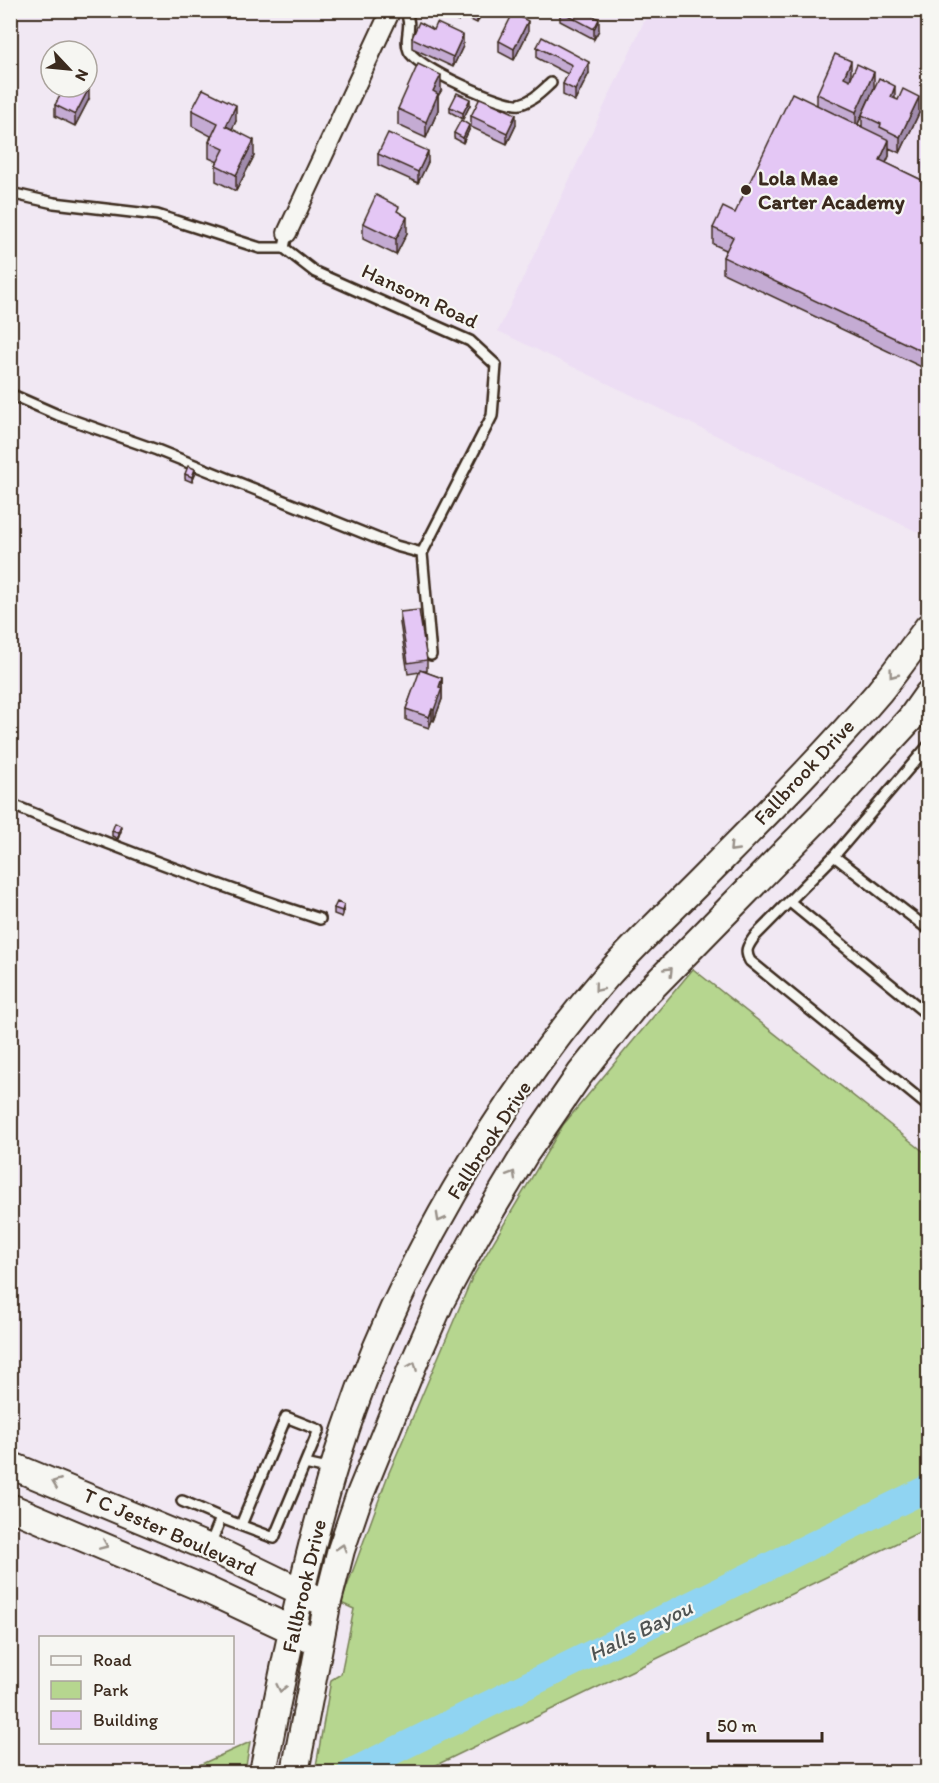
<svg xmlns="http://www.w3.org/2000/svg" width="939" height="1783" viewBox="0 0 939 1783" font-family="Itim,sans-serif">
	<rect width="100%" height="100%" fill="#f1e8f3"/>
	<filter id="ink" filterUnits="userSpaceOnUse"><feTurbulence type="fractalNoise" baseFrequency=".0167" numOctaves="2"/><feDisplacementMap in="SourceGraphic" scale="12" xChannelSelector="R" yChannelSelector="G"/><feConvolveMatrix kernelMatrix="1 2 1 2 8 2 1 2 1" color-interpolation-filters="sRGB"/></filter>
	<g filter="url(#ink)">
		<path fill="#eddef4" d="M 649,11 L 928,11 L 928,537 L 498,331 Z"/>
		<path fill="#b6d68f" stroke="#788056" stroke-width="1.5" d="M 693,969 L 928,1155 L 928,1528 L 422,1772 L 315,1772 L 331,1680 L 341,1674 L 354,1609 L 341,1603 L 388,1475 L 472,1278 L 563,1125 Z
			M 250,1742 L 245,1772 L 184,1772 Z"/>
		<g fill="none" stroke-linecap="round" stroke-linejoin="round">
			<path stroke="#90d4f2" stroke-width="27" d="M 351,1772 L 928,1488"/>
			<defs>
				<path id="lane" d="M 405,10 C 414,27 403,38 409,51 C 416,67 504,107 520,104 C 533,101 542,91 551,83
					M 10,193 L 54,203 L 157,215 L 260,248 L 284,248
					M 287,233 L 284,248 L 315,272 L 470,341 L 496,365 L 492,416 L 422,553 L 431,655
					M 10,394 L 58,415 L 157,450 L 396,546 L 422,553
					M 928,746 L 834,856 L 755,936 C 748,946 744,950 750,961 L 928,1106
					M 10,804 C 112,846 215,885 320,919
					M 834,856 L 928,929
					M 790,902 L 928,1015
					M 305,1464 L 332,1470
					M 182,1501 L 221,1518 L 210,1545
					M 221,1518 L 274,1538 L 319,1430 L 286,1417 L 241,1525"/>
				<path id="street" d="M 287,233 L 391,10"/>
				<path id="secondary" d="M 10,1465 L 217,1551 L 316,1599
					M 10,1507 L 209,1591 L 307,1637
					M 263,1772 C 286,1657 309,1540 346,1429 C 399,1269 496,1105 606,977 C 639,940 676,906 711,870 C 768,812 826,754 879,692 C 896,671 912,649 928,627
					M 295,1772 L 327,1605 L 341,1550 L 359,1497 L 413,1365 L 441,1301 L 477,1234 L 525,1154 L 580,1074 L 637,1003 L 833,803 L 911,718 L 928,694"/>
			</defs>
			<use href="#lane" stroke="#3b2a1e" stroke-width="14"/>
			<use href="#street" stroke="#3b2a1e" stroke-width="22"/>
			<use href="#secondary" stroke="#3b2a1e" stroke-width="30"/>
			<use href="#lane" stroke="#f6f6f2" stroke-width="9"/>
			<use href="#street" stroke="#f6f6f2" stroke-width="18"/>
			<use href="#secondary" stroke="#f6f6f2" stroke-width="26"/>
		</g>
		<path fill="#c4abd3" stroke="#3b2a1e" stroke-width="1.5" d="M 446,10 L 483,10 L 477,23 L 460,15 L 458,21 L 446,16 Z
			M 624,10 L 635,10 L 633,15 Z
			M 560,11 L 599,30 L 594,39 L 560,21 Z
			M 528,32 L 514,60 L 499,52 L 499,41 Z
			M 412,38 L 463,46 L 453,67 L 412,48 Z
			M 537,47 L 589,73 L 575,101 L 563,95 L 563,84 L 568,74 L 537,58 Z
			M 851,77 L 850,79 L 874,88 L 858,124 L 862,127 L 862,115 L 895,99 L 919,113 L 900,153 L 889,148 L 889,156 L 886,163 L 928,183 L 928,370 L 723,273 L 723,257 L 726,250 L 713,244 L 713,228 L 735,213 L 817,105 L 817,94 Z
			M 441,91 L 438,96 L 438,110 L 426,138 L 398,125 L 398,109 Z
			M 89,99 L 75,126 L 55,116 L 55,105 Z
			M 470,105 L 463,119 L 450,112 L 450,107 Z
			M 192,110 L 236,121 L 232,129 L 254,156 L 236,191 L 216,181 L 216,165 L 218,162 L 209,158 L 209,142 L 211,136 L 192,126 Z
			M 471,116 L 516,125 L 507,144 L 471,127 Z
			M 469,130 L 463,143 L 454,138 L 454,133 Z
			M 378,154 L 428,162 L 418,183 L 378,165 Z
			M 399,213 L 407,233 L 396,255 L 363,239 L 363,223 Z
			M 185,474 L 195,475 L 192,482 L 185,479 Z
			M 400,612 L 427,660 L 427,671 L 422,671 L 442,678 L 442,699 L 434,721 L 432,720 L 429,728 L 406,720 L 406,709 L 420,672 L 408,674 L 400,623 Z
			M 112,831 L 121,831 L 118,839 L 112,836 Z
			M 334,908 L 344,910 L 342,917 L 334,914 Z"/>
		<path fill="#a08bac" stroke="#3b2a1e" stroke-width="1.5" d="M 458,10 L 460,10 L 460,15 L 458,21 Z
			M 477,10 L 483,10 L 477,23 Z
			M 599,19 L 599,30 L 594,39 L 594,29 Z
			M 528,21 L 528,32 L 514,60 L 514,49 Z
			M 463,35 L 463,46 L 453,67 L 453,57 Z
			M 851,61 L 851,77 L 844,93 L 844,77 Z
			M 589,62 L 589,73 L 575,101 L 575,90 Z
			M 874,72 L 874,88 L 856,128 L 856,112 Z
			M 441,75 L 441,91 L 438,96 L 438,110 L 426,138 L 426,122 L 433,91 Z
			M 895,86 L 895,102 L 891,97 Z
			M 89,88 L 89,99 L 75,126 L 75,115 Z
			M 919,97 L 919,113 L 900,153 L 900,137 Z
			M 470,99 L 470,105 L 463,119 L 463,113 Z
			M 236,105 L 236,121 L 226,142 L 226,126 Z
			M 516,114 L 516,125 L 507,144 L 507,133 Z
			M 469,125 L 469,130 L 463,143 L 463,138 Z
			M 254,140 L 254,156 L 236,191 L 236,175 Z
			M 889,140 L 889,156 L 880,176 L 880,160 Z
			M 428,151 L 428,162 L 418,183 L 418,172 Z
			M 407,217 L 407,233 L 396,255 L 396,239 Z
			M 195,469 L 195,475 L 192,482 L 192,477 Z
			M 442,678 L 442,699 L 434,721 L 434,710 L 439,687 Z
			M 432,709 L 432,720 L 429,728 L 429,717 Z
			M 121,826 L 121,831 L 118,839 L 118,833 Z
			M 344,905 L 344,910 L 342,917 L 342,911 Z"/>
		<path fill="#e4c7f5" stroke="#3b2a1e" stroke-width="1.5" d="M 583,10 L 599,19 L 594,29 L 560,11 Z
			M 513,13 L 528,21 L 514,49 L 499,41 Z
			M 419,22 L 434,30 L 437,23 L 463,35 L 453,57 L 412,38 Z
			M 542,37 L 589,62 L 575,90 L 563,84 L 572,65 L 537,47 Z
			M 835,54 L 851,61 L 844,77 L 850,80 L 857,64 L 874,72 L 856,112 L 817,94 Z
			M 418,64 L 441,75 L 433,91 L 438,94 L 426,122 L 398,109 Z
			M 879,78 L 895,86 L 891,97 L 898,100 L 903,89 L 919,97 L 900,137 L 880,127 L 881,124 L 862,115 Z
			M 65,87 L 87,87 L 89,88 L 75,115 L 55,105 Z
			M 203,89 L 236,105 L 226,126 L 254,140 L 236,175 L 216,165 L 224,149 L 209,142 L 218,123 L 192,110 Z
			M 457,93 L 470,99 L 463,113 L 450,107 Z
			M 792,93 L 889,140 L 880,160 L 928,183 L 928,354 L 723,257 L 733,237 L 713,228 L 723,207 L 735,213 Z
			M 480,98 L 516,114 L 507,133 L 471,116 Z
			M 461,120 L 469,125 L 463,138 L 454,133 Z
			M 388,133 L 428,151 L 418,172 L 378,154 Z
			M 376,195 L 399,207 L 397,211 L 407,217 L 396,239 L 363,223 Z
			M 188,466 L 195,469 L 192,477 L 185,474 Z
			M 419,610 L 427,660 L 408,663 L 400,612 Z
			M 420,670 L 442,678 L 439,687 L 442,688 L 434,710 L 432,709 L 429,717 L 406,709 Z
			M 115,823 L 121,826 L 118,833 L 112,831 Z
			M 337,902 L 344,905 L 342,911 L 334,908 Z"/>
		<defs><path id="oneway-chevron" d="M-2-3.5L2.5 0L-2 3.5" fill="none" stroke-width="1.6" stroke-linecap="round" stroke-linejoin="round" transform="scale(1.5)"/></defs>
		<g stroke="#989088">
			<use href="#oneway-chevron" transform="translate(893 674) rotate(127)"/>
			<use href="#oneway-chevron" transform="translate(733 848) rotate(134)"/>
			<use href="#oneway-chevron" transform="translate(669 971) rotate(-46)"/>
			<use href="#oneway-chevron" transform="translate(598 988) rotate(129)"/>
			<use href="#oneway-chevron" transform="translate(512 1175) rotate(-59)"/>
			<use href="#oneway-chevron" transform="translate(440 1218) rotate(119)"/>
			<use href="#oneway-chevron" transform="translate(413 1366) rotate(-67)"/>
			<use href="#oneway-chevron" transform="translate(56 1483) rotate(-158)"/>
			<use href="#oneway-chevron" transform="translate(104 1545) rotate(23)"/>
			<use href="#oneway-chevron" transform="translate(342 1548) rotate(-73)"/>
			<use href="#oneway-chevron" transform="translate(281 1688) rotate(102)"/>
		</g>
	</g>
	<circle fill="#3b2a1e" stroke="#f6f6f2" stroke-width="2" cx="746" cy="190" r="6"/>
	<g text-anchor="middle" stroke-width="4.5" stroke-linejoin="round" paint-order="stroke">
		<g font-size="21" font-weight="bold" fill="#3b2a1e" stroke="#f6f6f2" text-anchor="start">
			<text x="758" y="185">Lola Mae<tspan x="758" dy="24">Carter Academy</tspan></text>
		</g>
		<g font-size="21" fill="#3b2a1e" stroke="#f6f6f2">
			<text transform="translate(420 296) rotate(25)" y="7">Hansom Road</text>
			<text transform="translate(804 772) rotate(-47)" y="7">Fallbrook Drive</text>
			<text transform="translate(489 1140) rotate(-57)" y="7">Fallbrook Drive</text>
			<text transform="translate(170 1532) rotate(24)" y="7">T C Jester Boulevard</text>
			<text transform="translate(304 1586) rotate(-77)" y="7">Fallbrook Drive</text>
		</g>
		<g font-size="22" font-style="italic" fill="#505453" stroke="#f6f6f2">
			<text transform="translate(640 1630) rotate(-26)" y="8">Halls Bayou</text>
		</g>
	</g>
	<rect width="939" height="1783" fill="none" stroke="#f6f6f2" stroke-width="36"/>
	<rect x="18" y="18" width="903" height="1747" fill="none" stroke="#3b2a1e" stroke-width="2" filter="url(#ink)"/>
	<rect x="39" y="1636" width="195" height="108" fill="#f6f6f2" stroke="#aba49d" stroke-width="1.5"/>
	<rect x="51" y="1656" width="30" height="9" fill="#f6f6f2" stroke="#aba49d" stroke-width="1.5"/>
	<text x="93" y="1666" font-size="18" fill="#3b2a1e">Road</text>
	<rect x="51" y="1681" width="30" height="18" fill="#b6d68f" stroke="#aba49d" stroke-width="1.5"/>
	<text x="93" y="1696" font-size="18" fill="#3b2a1e">Park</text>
	<rect x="51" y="1711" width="30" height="18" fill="#e4c7f5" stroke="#aba49d" stroke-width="1.5"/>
	<text x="93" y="1726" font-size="18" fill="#3b2a1e">Building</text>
	<g transform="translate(69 69) rotate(116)"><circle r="28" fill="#f6f6f2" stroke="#aba49d" stroke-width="1.5"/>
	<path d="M0-4.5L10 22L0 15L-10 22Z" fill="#3b2a1e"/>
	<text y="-9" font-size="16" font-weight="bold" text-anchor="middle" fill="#3b2a1e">N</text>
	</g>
	<path d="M708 1732v9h114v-9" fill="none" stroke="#3b2a1e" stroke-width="3"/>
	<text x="717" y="1732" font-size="18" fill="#3b2a1e" stroke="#f6f6f2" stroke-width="4.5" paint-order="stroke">50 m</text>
</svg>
